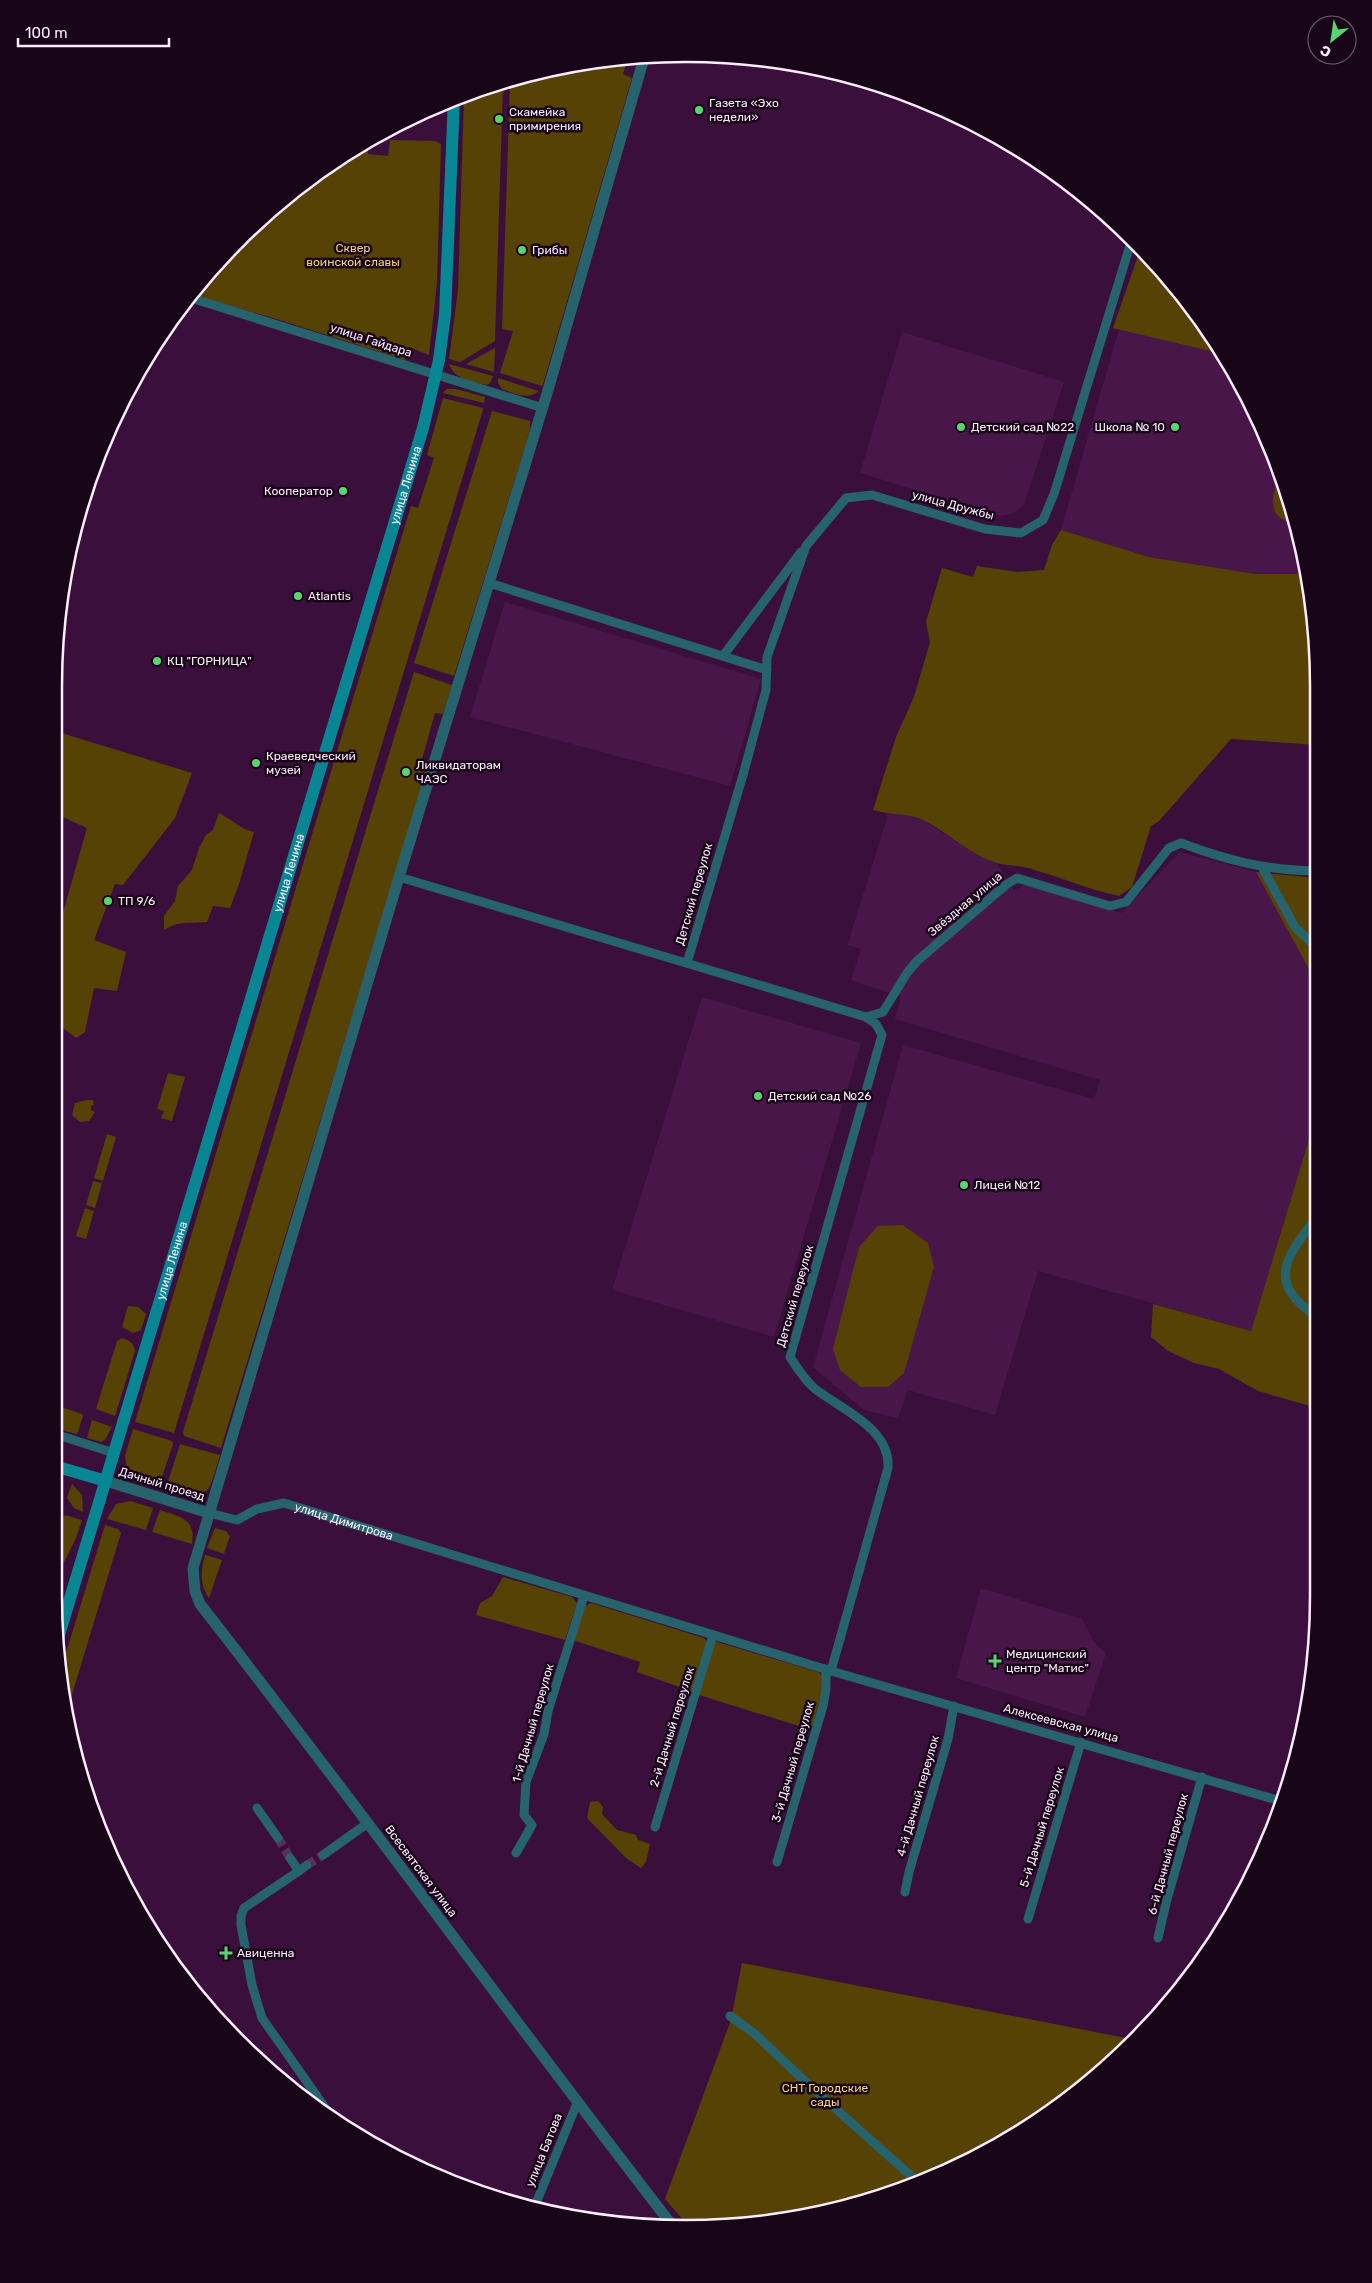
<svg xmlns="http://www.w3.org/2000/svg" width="1372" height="2283" viewBox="0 0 1372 2283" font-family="Rubik,sans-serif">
	<rect width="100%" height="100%" fill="#3b0f3c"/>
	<path fill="#481649" d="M 1119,329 L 1222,354 L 1234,370 L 1285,483 L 1303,574 L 1255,574 L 1149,557 L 1061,530 Z
		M 902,332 L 1064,382 L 1024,505 L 1014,513 L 1002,516 L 992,514 L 860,473 Z
		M 505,602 L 761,679 L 730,786 L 470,717 Z
		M 898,812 L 923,820 L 968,849 L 997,864 L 1014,890 L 1026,885 L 1121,913 L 1180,852 L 1256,872 L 1317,984 L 1317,1113 L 1251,1331 L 1038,1271 L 995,1415 L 908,1390 L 898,1418 L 864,1410 L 813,1367 L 903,1045 L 1094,1099 L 1100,1080 L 895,1019 L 901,997 L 851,980 L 861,949 L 848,945 L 849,940 L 887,818 L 886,814 Z
		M 702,997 L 861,1043 L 774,1337 L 612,1290 Z
		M 981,1588 L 1082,1619 L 1095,1643 L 1106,1653 L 1085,1717 L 956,1678 Z"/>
	<path fill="#574206" d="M 627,60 L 623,74 L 632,78 L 544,381 L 542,386 L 500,373 L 513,331 L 502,329 L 510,82 L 563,66 Z
		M 503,84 L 495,341 L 460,362 L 449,359 L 458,290 L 464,96 Z
		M 390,140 L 435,141 L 441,144 L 437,283 L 429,355 L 409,347 L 405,360 L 283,321 L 193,295 L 239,239 L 335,160 L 368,142 L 368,154 L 388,156 Z
		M 1140,250 L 1161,269 L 1222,354 L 1113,328 Z
		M 495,348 L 494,372 L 466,364 Z
		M 449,364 L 493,376 L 490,383 L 487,385 C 473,383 453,378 449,364 Z
		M 498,378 L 539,391 C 528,401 514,393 502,389 L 498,383 Z
		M 447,389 L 456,389 L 485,397 L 484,403 L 443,393 Z
		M 443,398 L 483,408 L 482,413 L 174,1433 L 135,1422 L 411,506 L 418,508 L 434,458 L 427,455 Z
		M 492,411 L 530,421 L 530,430 L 454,676 L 414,663 Z
		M 1280,472 L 1285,483 L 1293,523 C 1263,517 1274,492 1280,472 Z
		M 1061,530 L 1149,557 L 1255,574 L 1303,574 L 1317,644 L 1317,745 L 1231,739 L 1159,821 L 1151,826 L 1132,887 L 1119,896 C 1086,889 1056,875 1024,867 C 1015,865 1006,866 997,863 C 969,855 946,830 921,819 C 905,813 889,815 873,810 L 896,737 L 914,697 L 930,642 L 926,622 L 942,568 L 973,577 L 977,566 L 1017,572 L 1044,570 L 1052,545 Z
		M 414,672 L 452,685 L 443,714 L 435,713 L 419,770 L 426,772 L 221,1448 L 184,1436 L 183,1432 Z
		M 55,731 L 192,773 L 175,818 L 123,885 L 115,884 L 94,940 L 126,952 L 117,991 L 94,988 L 85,1032 L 76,1038 L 59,1025 L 61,1001 L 57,999 L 56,927 L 59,927 L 87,828 L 56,814 Z
		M 219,813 C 231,819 242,830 254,832 L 239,884 L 230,908 L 213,906 L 207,922 C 188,924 181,920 164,930 L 164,916 L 175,901 L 178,886 L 192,870 L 199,848 L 206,835 L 213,830 Z
		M 1256,872 L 1317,878 L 1317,984 Z
		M 168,1073 L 185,1077 L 172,1121 L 161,1118 L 164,1111 L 157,1109 Z
		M 87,1100 L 93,1100 L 94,1105 L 91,1106 L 91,1110 L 95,1112 L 89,1121 L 80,1122 L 72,1115 L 75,1103 Z
		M 1317,1113 L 1317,1408 L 1258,1391 L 1219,1369 L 1194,1363 L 1168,1351 L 1151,1337 L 1153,1304 L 1251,1331 Z
		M 107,1134 L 116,1137 L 103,1181 L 94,1178 Z
		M 93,1181 L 102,1183 L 95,1208 L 86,1205 Z
		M 85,1208 L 94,1211 L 86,1239 L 76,1236 Z
		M 903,1225 L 928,1243 L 934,1267 L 904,1373 L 888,1387 L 861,1387 L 840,1370 L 833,1349 L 859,1247 L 878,1226 Z
		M 128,1306 L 138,1307 L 146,1314 L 141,1330 L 133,1333 L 122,1327 Z
		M 122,1338 C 129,1340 134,1343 135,1351 L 115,1416 L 96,1409 L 117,1341 Z
		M 58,1406 L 82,1414 L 83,1416 L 78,1432 L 76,1434 L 58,1429 Z
		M 92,1420 L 112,1427 L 105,1440 L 101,1442 L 87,1438 Z
		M 133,1429 L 172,1441 L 173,1444 L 159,1486 L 128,1475 L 125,1456 Z
		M 180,1444 L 220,1455 C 208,1497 209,1501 166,1488 Z
		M 72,1484 L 82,1495 L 83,1512 L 74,1508 L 67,1498 Z
		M 130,1501 L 153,1508 L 146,1530 L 107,1519 L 116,1504 Z
		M 160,1510 C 180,1517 196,1518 192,1544 L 152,1532 Z
		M 65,1515 L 82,1520 L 76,1538 L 59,1572 C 59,1558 54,1524 65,1515 Z
		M 105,1525 L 118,1529 L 121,1533 L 67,1711 L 59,1676 Z
		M 215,1528 L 226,1531 L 230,1536 L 224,1554 L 207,1548 Z
		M 205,1555 L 222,1560 L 209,1598 C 199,1584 201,1570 205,1555 Z
		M 503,1577 L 572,1597 L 577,1603 L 565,1640 L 476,1615 L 480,1603 L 492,1596 Z
		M 591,1603 L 704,1638 L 707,1642 L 694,1692 L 637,1672 L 640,1662 L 573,1640 L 584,1606 Z
		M 714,1641 L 818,1672 L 822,1675 L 823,1686 L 812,1730 L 699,1695 Z
		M 598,1801 L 603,1807 L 602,1814 L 617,1830 L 636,1835 L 638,1840 L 650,1844 L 646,1862 L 641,1868 L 626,1858 L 587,1818 L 590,1802 Z
		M 742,1963 L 1136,2040 L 1071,2099 L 966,2164 L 889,2196 L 769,2224 L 691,2229 L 665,2199 L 731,2020 Z"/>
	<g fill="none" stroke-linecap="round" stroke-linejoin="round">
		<path stroke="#583059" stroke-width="9" stroke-dasharray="9 4.5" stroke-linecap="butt" d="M 278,1838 L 290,1858
			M 307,1865 L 323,1855"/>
		<g stroke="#26636c" stroke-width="9">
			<path d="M 191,298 L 543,408"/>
			<path d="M 489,583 L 767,670"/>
			<path d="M 723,656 L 801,552"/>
			<path d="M 1262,867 L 1295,927 L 1317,948"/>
			<path d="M 687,963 L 743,775 L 766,690 L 767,657 L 778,626 L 806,546 L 846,498 L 872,495 L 985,529 L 1021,533 L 1043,520 L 1054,494 L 1131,242"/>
			<path d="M 866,1017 L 883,1012 L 907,973 L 917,961 L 1007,884 L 1017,878 L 1110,906 L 1126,902 L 1169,848 L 1181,843 C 1229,861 1265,870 1317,871"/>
			<path d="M 1317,1217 C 1286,1257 1265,1282 1317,1317"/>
			<path d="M 58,1435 L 114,1453"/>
			<path id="s1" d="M 209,1513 L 237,1520 L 257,1509 L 284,1503 L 831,1671 L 888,1468 C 891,1428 840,1409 814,1388 C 804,1379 797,1368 790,1357 L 882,1035 L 876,1024 L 866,1017 L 399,877"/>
			<path d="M 831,1671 L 1284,1802"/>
			<path d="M 257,1808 L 278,1838"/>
			<path d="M 655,1827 L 713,1635"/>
			<path d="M 516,1853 L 532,1825 L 524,1815 L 526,1782 L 544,1734 L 548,1711 L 584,1596"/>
			<path d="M 323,1855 L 368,1823"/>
			<path d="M 290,1858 L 299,1871 L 307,1865"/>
			<path d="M 777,1862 L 823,1706 L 826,1689 L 826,1669"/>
			<path d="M 299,1871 L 244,1908 L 241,1916 L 241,1925 L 252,1985 L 262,2018 L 333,2119"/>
			<path d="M 905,1892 L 909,1872 L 948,1739 L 954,1706"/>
			<path d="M 1028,1919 L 1081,1742"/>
			<path d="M 1158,1938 L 1166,1903 L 1202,1777"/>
			<path d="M 730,2016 L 754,2033 L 810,2086 L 919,2183"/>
			<path d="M 534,2208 L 578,2101"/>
		</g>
		<path stroke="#26636c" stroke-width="11" d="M 644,58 L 548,390 L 399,877 L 193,1568 L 195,1591 L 200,1604 C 359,1807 510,2016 668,2220 L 678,2229
			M 106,1481 L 209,1513"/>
		<g stroke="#098694" stroke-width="12">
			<path d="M 58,1467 L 106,1481"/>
			<path id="s2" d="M 59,1635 L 423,428 L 439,360 L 445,315 L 454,99"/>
		</g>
	</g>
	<g fill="#59d56f" stroke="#180618" stroke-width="2">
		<circle cx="699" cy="110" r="5"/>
		<circle cx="499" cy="119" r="5"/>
		<circle cx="522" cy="250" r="5"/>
		<circle cx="961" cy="427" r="5"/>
		<circle cx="1175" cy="427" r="5"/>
		<circle cx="343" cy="491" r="5"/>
		<circle cx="298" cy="596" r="5"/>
		<circle cx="157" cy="661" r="5"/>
		<circle cx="256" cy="763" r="5"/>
		<circle cx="406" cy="772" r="5"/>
		<circle cx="108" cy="901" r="5"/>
		<circle cx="758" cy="1096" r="5"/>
		<circle cx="964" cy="1185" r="5"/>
		<path d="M992.5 1653.5h5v5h5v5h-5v5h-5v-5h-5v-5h5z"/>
		<path d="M223.5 1945.5h5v5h5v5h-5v5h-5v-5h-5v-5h5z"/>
	</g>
	<g text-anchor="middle" stroke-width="5" stroke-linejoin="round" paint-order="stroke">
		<g font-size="12" fill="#feedfe" stroke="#180618" text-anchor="start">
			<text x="709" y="107">Газета «Эхо<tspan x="709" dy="14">недели»</tspan></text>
			<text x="509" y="116">Скамейка<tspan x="509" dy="14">примирения</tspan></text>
			<text x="532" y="254">Грибы</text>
			<text x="971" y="431">Детский сад №22</text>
			<text x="1165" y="431" text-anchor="end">Школа № 10</text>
			<text x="333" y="495" text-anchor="end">Кооператор</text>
			<text x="308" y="600">Atlantis</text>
			<text x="167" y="665">КЦ "ГОРНИЦА"</text>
			<text x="266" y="760">Краеведческий<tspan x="266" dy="14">музей</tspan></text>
			<text x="416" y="769">Ликвидаторам<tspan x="416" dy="14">ЧАЭС</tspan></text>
			<text x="118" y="905">ТП 9/6</text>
			<text x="768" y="1100">Детский сад №26</text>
			<text x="974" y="1189">Лицей №12</text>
			<text x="1006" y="1658">Медицинский<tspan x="1006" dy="14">центр "Матис"</tspan></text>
			<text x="237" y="1957">Авиценна</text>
		</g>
		<g font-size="12" fill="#f7d37e" stroke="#180618">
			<text x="353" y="252">Сквер<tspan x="353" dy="14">воинской славы</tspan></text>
			<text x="825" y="2092">СНТ Городские<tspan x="825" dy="14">сады</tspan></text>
		</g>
		<g font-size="12" fill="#feedfe" stroke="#180618">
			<text transform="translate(371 340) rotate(18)" y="4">улица Гайдара</text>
			<text dy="4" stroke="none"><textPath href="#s2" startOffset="1201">улица Ленина</textPath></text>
			<text transform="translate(953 505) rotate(15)" y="4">улица Дружбы</text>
			<text dy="4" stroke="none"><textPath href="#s2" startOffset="796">улица Ленина</textPath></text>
			<text transform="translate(694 894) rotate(-74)" y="4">Детский переулок</text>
			<text transform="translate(965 904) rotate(-40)" y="4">Звёздная улица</text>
			<text dy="4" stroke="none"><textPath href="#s2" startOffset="391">улица Ленина</textPath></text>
			<text transform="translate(795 1296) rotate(-74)" y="4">Детский переулок</text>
			<text transform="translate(162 1484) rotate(17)" y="4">Дачный проезд</text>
			<text dy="4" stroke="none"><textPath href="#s1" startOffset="142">улица Димитрова</textPath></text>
			<text transform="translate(533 1723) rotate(-74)" y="4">1-й Дачный переулок</text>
			<text transform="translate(1061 1723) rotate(15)" y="4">Алексеевская улица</text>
			<text transform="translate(672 1727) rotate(-73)" y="4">2-й Дачный переулок</text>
			<text transform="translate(793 1762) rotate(-74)" y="4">3-й Дачный переулок</text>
			<text transform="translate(918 1796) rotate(-74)" y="4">4-й Дачный переулок</text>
			<text transform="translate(1042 1827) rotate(-73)" y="4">5-й Дачный переулок</text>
			<text transform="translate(1168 1854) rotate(-75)" y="4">6-й Дачный переулок</text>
			<text transform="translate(421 1871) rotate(53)" y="4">Всесвятская улица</text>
			<text transform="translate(544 2150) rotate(-68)" y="4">улица Батова</text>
		</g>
	</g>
	<path d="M0 0H1372V2283H0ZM686 62H686A624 624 0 0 1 1310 686V1596A624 624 0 0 1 686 2220H686A624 624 0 0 1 62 1596V686A624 624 0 0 1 686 62Z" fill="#180618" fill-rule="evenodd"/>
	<path fill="none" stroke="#feedfe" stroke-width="2.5" d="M686 62H686A624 624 0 0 1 1310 686V1596A624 624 0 0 1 686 2220H686A624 624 0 0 1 62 1596V686A624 624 0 0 1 686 62Z"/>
	<g transform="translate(1332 40) rotate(210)"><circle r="24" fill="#180618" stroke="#746274"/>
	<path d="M0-4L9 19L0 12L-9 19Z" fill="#59d56f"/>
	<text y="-8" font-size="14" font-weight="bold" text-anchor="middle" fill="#feedfe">С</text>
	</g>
	<path d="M18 38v8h151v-8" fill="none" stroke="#feedfe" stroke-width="2.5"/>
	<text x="25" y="38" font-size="15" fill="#feedfe" stroke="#180618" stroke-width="4" paint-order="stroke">100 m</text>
</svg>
